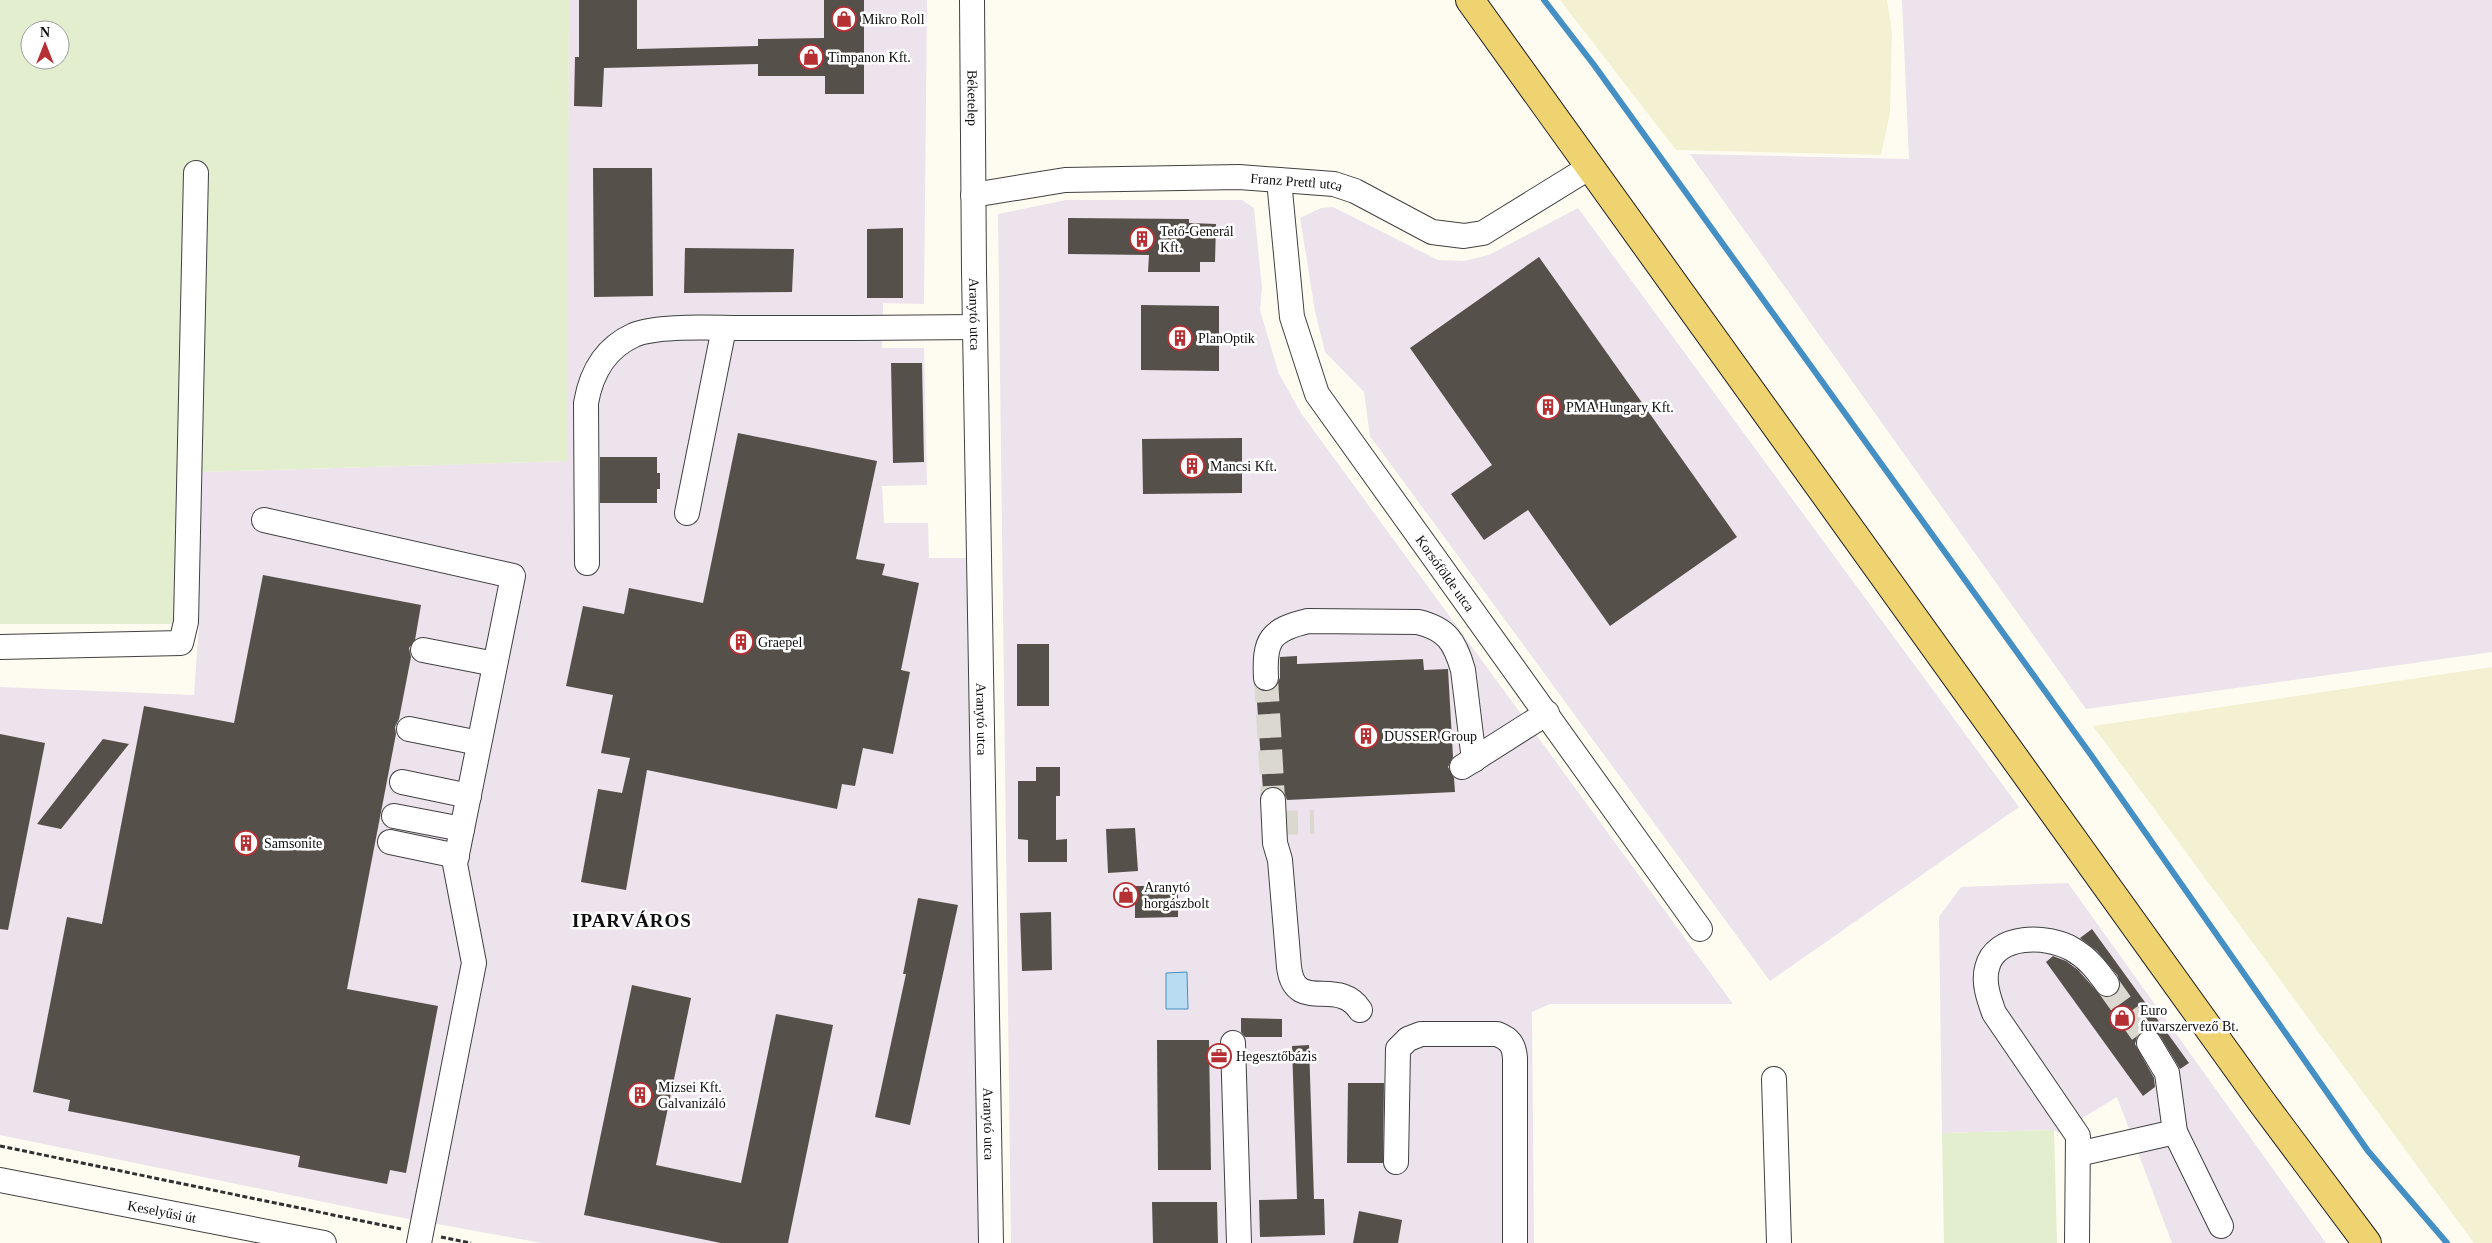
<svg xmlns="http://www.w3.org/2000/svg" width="2492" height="1243" viewBox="0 0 2492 1243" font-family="'Times New Roman',serif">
	<rect width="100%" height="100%" fill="#fefcf1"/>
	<path fill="#ece3ec" d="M 569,0 L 927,0 L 924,304 L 883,303 L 882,348 L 924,348 L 927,485 L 882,486 L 884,523 L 928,523 L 929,558 L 966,558 L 980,1243 L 542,1243 L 377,1213 L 0,1135 L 0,687 L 194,695 L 199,624 L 201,472 L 566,461 Z
		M 1902,0 L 2492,0 L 2492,652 L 2086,709 L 1690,154 L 1909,159 Z
		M 1066,200 L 1242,200 L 1254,208 L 1262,288 L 1260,310 L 1279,374 L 1301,413 L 1733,1004 L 1550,1004 L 1532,1012 L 1534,1243 L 1011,1243 L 998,214 Z
		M 1333,207 L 1438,260 L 1464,261 L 1489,255 L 1578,208 L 2019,807 L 1770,981 L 1370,436 L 1364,392 L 1325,352 L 1315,311 L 1300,218 L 1321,208 Z
		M 2068,883 L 2326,1243 L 2172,1243 L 2117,1097 L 2058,1133 L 2054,1130 L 1942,1133 L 1939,917 L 1961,887 Z"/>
	<path fill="#f3f1d2" d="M 1560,0 L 1887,0 L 1892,32 L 1890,113 L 1881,155 L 1676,150 Z
		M 2492,667 L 2492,1243 L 2474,1243 L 2093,726 Z"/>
	<path fill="#e2eecd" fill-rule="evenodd" d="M 0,0 L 569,0 L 567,461 L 201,472 L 199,624 L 0,624 ZM 30,30 L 60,30 L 60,60 L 30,60 Z
		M 2054,1130 L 2057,1243 L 1944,1243 L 1942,1133 Z"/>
	<path fill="#b9dcf2" stroke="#448fc4" d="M 1187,972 L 1188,1009 L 1166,1009 L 1166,973 Z"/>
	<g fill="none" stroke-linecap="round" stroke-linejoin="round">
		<path stroke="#448fc4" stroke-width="6" d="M 1544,0 L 1594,65 L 2091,755 L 2368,1151 L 2447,1243"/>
	</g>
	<path fill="#56504b" d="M 579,0 L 637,0 L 637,49 L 758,46 L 758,39 L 824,38 L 824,0 L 864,0 L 864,94 L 825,94 L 825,76 L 758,76 L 758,64 L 604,68 L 602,107 L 574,106 L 575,57 L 579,57 Z
		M 593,168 L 652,168 L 653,296 L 594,297 Z
		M 1068,218 L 1189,219 L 1189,223 L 1216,224 L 1215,262 L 1200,262 L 1200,272 L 1148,272 L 1149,255 L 1068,254 Z
		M 903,228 L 903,298 L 867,298 L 867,229 Z
		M 685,248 L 794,249 L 792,292 L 684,293 Z
		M 1539,257 L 1737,537 L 1610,626 L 1528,510 L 1484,540 L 1451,494 L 1492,465 L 1410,348 Z
		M 1141,305 L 1219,306 L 1219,371 L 1141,370 Z
		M 891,363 L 922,363 L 924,462 L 893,463 Z
		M 738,433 L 877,461 L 856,559 L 885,564 L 882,575 L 919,583 L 901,670 L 910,672 L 893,754 L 863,748 L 855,786 L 842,784 L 837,809 L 647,770 L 626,890 L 581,882 L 598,789 L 622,793 L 630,758 L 601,753 L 613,695 L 566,686 L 583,606 L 624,614 L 629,588 L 703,603 Z
		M 1242,438 L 1242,493 L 1143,494 L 1142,439 Z
		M 600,457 L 657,457 L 657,473 L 660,473 L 660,489 L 657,489 L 657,503 L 600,503 Z
		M 263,575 L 421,605 L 415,640 L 409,648 L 411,657 L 399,719 L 395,727 L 396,734 L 347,989 L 438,1006 L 406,1173 L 390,1170 L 387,1184 L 298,1167 L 300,1156 L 68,1111 L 70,1100 L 33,1092 L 67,917 L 102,924 L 144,706 L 234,723 Z
		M 1017,644 L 1049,644 L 1049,706 L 1017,706 Z
		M 1297,656 L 1297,664 L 1423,659 L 1424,670 L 1448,669 L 1453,757 L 1448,767 L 1454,778 L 1455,792 L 1287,800 L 1284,792 L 1279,788 L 1272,786 L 1263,791 L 1256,687 L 1266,692 L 1274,689 L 1280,678 L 1280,657 Z
		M 0,734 L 45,743 L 8,930 L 0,929 Z
		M 103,739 L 129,744 L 61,829 L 37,824 Z
		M 1036,767 L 1060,767 L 1060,796 L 1056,796 L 1056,840 L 1067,839 L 1067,862 L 1028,862 L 1028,840 L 1018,839 L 1018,781 L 1036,781 Z
		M 1135,828 L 1138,871 L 1108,873 L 1106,829 Z
		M 1135,886 L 1178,886 L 1178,917 L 1135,918 Z
		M 918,898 L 958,905 L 910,1125 L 875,1117 L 906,974 L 903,974 Z
		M 1051,912 L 1052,970 L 1022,971 L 1020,913 Z
		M 2092,929 L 2189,1063 L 2180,1069 L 2160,1036 L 2149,1029 L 2142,1032 L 2137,1037 L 2135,1044 L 2154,1078 L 2155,1087 L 2143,1096 L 2046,962 L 2053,956 L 2066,961 L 2078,970 L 2101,996 L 2108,998 L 2115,995 L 2120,989 L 2118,976 L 2097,951 L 2080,938 Z
		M 632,985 L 691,998 L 656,1165 L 741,1183 L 776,1014 L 833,1025 L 788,1243 L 721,1243 L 584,1215 Z
		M 1241,1018 L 1282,1019 L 1282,1037 L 1245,1037 L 1241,1032 Z
		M 1157,1040 L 1209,1040 L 1211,1170 L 1158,1170 Z
		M 1309,1045 L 1314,1199 L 1324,1199 L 1325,1235 L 1260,1237 L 1259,1200 L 1297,1199 L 1292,1046 Z
		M 1348,1083 L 1384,1083 L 1383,1163 L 1347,1163 Z
		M 1152,1202 L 1217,1202 L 1218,1243 L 1153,1243 Z
		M 1359,1211 L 1402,1220 L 1398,1243 L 1353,1243 Z"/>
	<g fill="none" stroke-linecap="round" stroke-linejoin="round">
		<path stroke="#dad8cf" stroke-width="24" stroke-dasharray="24 12" stroke-linecap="butt" d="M 1266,678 L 1273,800
			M 1274,823 L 1314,822
			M 2107,984 L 2149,1043"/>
		<defs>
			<g id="minor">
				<path id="s1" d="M 972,0 L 974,271 L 991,1243"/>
				<path id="s2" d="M 1279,180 L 1292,317 L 1317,394 L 1700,929"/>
				<path id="s3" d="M 973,195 L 1065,180 L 1239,177 L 1334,184 L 1355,191 L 1432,232 L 1464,236 L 1483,233 L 1590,167"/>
				<path d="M 687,513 L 724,328"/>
				<path d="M 264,520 L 513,576 L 455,864 L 474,963 L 419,1243"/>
				<path d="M 587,563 L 586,403 C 591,374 605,348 634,335 C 658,325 712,328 739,328 C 818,328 896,328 975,327"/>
				<path d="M 0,647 L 181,643 L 186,622 L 196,173"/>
				<path d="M 423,650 L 495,664"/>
				<path d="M 1266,678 C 1264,640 1270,630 1308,621 L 1418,622 C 1447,629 1455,642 1463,670 L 1474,760"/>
				<path d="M 409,729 L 479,743"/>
				<path d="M 1462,767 L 1547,713"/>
				<path d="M 402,782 L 469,796"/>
				<path d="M 1273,800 L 1275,843 L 1280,860 L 1289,967 C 1295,1015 1338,976 1360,1010"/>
				<path d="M 394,816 L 462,829"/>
				<path d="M 390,842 L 457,856"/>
				<path d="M 1233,1043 L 1239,1243"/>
				<path d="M 2149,1043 L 2167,1073 L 2175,1132 L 2221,1226"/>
				<path d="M 1774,1079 L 1779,1243"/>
				<path d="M 2078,1154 L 2175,1132"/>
				<path d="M 1396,1162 L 1398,1049 L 1408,1039 L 1421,1034 L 1497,1034 C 1510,1039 1514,1045 1515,1058 L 1515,1243"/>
				<path id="s4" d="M 0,1180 L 324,1243"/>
				<path d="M 2077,1243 L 2078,1136 L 1994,1013 C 1989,999 1983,983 1987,968 C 1995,933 2048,935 2072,949 C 2088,958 2097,970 2107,984"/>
			</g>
			<path id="major" d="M 1470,0 L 2261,1101 L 2367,1243"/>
		</defs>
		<use href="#minor" stroke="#414141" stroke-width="26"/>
		<use href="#major" stroke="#1f1f1f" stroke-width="30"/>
		<path stroke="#303030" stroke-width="3" stroke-dasharray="5 2.5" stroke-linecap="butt" d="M 0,1146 L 401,1229
			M 441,1237 L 471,1243"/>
		<use href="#minor" stroke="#fff" stroke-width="24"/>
		<use href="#major" stroke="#efd370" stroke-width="28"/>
	</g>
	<defs>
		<symbol id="shop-ring" viewBox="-11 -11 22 22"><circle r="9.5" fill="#fff" stroke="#b52f33" stroke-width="1.5"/><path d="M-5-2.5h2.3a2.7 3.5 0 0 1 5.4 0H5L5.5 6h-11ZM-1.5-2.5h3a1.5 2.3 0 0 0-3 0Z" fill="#b52f33"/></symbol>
		<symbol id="building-ring" viewBox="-11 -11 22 22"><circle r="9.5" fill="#fff" stroke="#b52f33" stroke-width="1.5"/><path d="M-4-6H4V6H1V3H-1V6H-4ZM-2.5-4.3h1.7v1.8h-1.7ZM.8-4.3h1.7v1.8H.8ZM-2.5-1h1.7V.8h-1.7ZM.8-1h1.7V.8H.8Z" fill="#b52f33"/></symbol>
		<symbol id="office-ring" viewBox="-11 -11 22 22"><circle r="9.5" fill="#fff" stroke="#b52f33" stroke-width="1.5"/><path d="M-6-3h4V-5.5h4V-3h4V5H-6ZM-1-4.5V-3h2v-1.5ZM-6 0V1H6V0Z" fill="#b52f33"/></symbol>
	</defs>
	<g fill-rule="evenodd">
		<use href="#shop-ring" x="830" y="5" width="28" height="28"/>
		<use href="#shop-ring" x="797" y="43" width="28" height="28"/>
		<use href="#building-ring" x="1128" y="225" width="28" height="28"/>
		<use href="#building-ring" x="1166" y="324" width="28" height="28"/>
		<use href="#building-ring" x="1534" y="393" width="28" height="28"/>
		<use href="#building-ring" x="1178" y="452" width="28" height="28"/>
		<use href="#building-ring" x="727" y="628" width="28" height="28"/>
		<use href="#building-ring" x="1352" y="722" width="28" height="28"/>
		<use href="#building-ring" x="232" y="829" width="28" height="28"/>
		<use href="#shop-ring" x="1112" y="881" width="28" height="28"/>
		<use href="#shop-ring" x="2108" y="1004" width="28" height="28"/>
		<use href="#office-ring" x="1205" y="1042" width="28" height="28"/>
		<use href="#building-ring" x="626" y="1081" width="28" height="28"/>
	</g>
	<g text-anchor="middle" stroke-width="5" stroke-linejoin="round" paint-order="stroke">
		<g font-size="14" fill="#0e0e0e" stroke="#fff" text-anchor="start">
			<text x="862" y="24">Mikro Roll</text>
			<text x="828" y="62">Timpanon Kft.</text>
			<text x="1160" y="236">Tető-Generál<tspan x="1160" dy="16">Kft.</tspan></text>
			<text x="1198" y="343">PlanOptik</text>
			<text x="1566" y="412">PMA Hungary Kft.</text>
			<text x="1210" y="471">Mancsi Kft.</text>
			<text x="758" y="647">Graepel</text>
			<text x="1384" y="741">DUSSER Group</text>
			<text x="264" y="848">Samsonite</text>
			<text x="1144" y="892">Aranytó<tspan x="1144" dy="16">horgászbolt</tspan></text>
			<text x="2140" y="1015">Euro<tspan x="2140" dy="16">fuvarszervező Bt.</tspan></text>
			<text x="1236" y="1061">Hegesztőbázis</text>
			<text x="658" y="1092">Mizsei Kft.<tspan x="658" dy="16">Galvanizáló</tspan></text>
		</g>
		<g font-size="14" fill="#0e0e0e" stroke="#fff">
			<text dy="5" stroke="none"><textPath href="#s1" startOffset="98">Béketelep</textPath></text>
			<text dy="5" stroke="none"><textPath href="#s3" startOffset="325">Franz Prettl utca</textPath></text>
			<text dy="5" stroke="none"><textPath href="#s1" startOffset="314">Aranytó utca</textPath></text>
			<text dy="5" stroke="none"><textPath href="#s2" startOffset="439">Korsófölde utca</textPath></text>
			<text dy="5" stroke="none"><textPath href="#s1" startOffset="719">Aranytó utca</textPath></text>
			<text dy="5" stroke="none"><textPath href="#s1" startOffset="1124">Aranytó utca</textPath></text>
			<text dy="5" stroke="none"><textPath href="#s4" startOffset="165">Keselyűsi út</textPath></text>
		</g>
		<g font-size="19" font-weight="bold" letter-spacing="1" fill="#0e0e0e" stroke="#fff">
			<text x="632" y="927">IPARVÁROS</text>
		</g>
	</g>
	<g transform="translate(45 45)"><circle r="24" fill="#ffffff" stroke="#9f9f9f"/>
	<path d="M0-4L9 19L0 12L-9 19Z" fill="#b52f33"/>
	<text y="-8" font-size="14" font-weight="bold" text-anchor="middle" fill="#0e0e0e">N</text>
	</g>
</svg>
